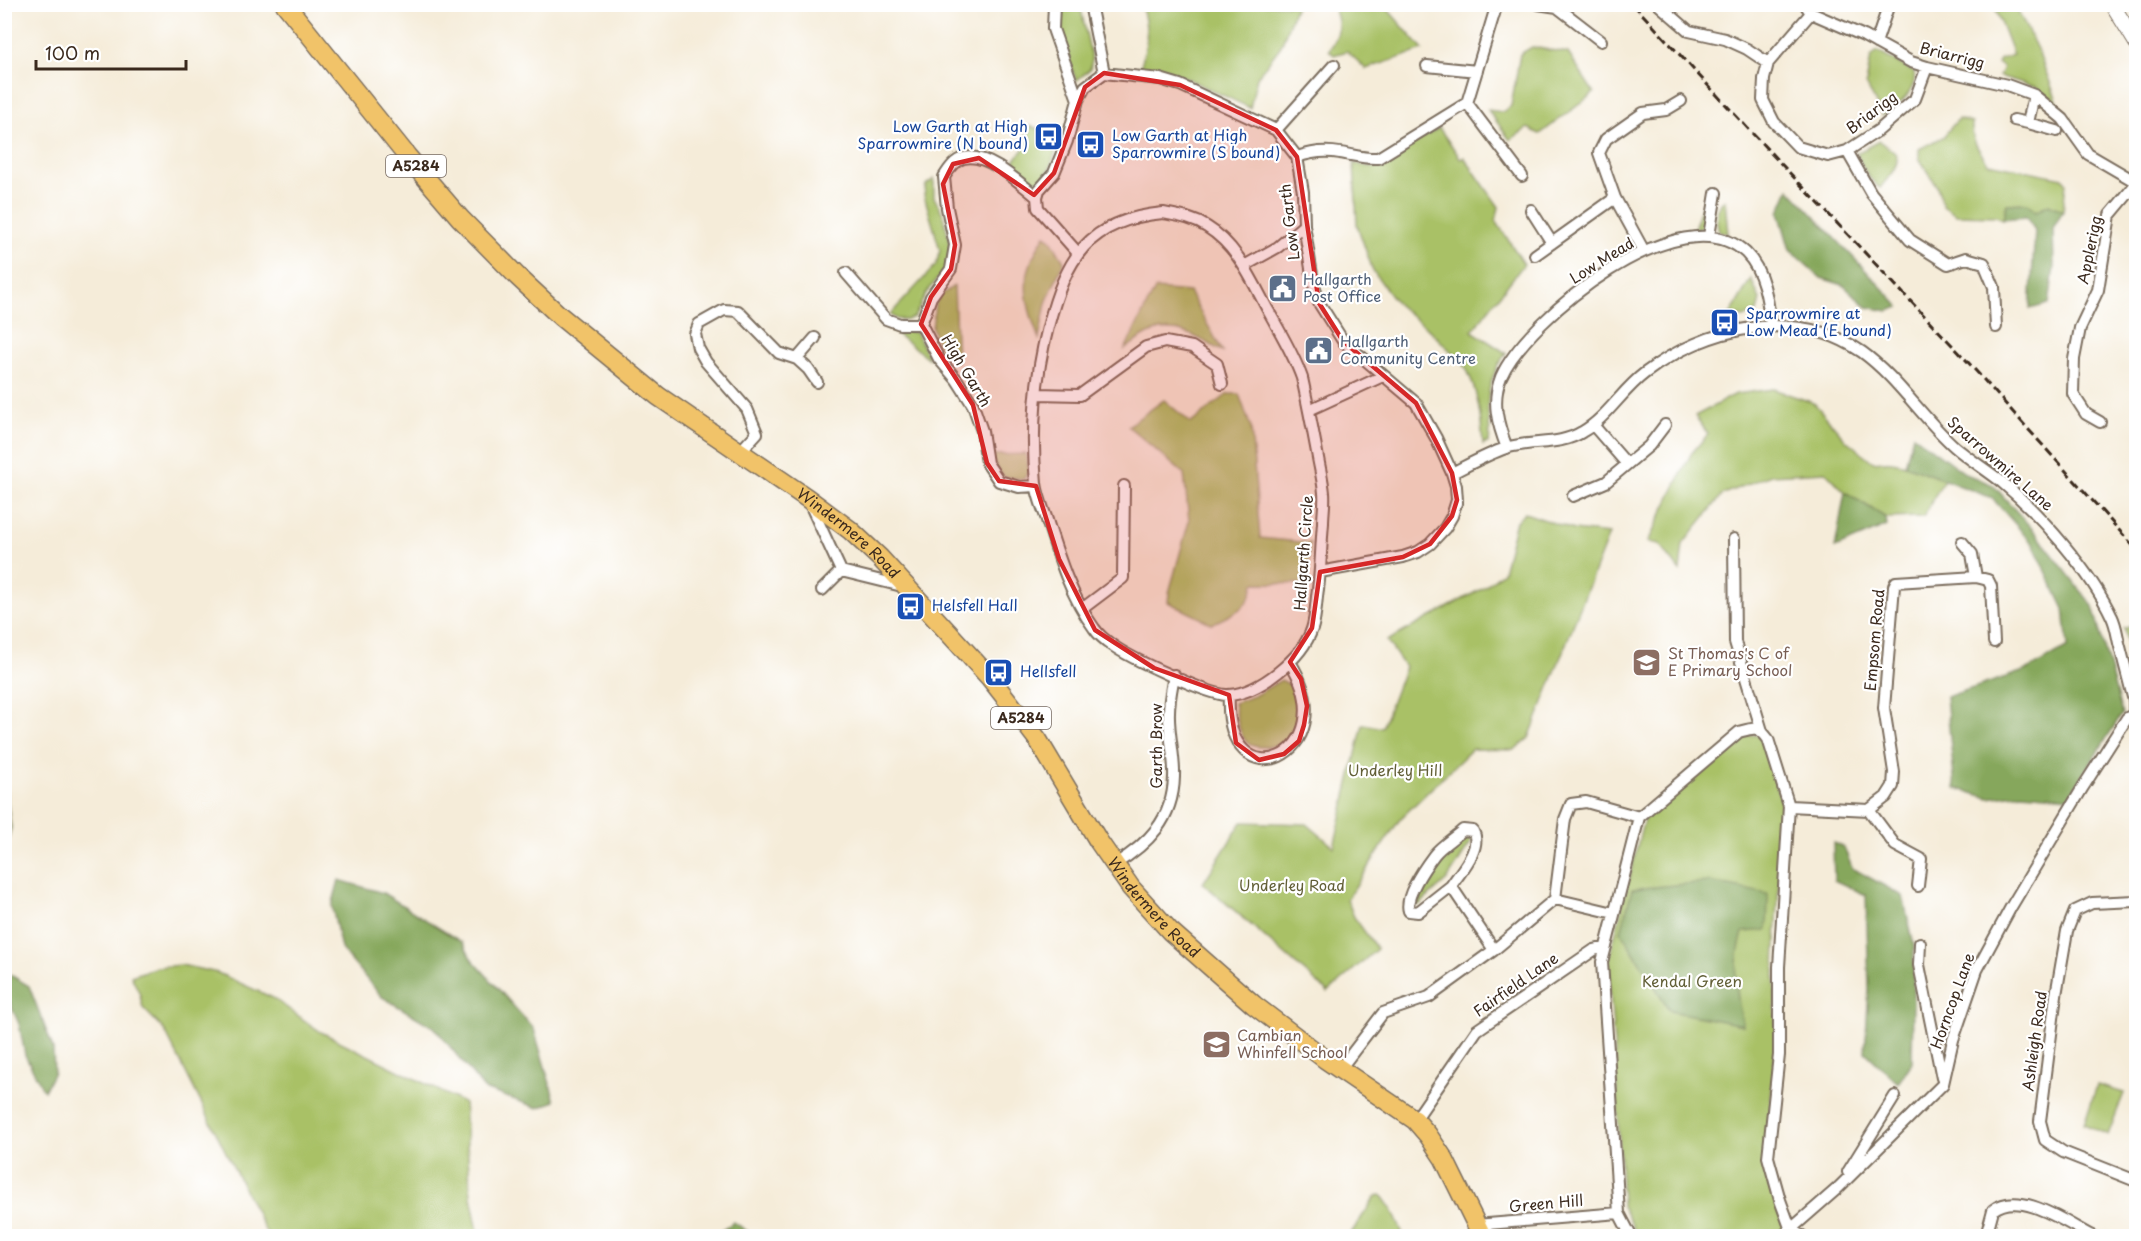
<svg xmlns="http://www.w3.org/2000/svg" width="2141" height="1241" viewBox="0 0 2141 1241" font-family="'Playpen Sans',sans-serif">
	<rect width="100%" height="100%" fill="#fff"/>
	<filter id="ink" filterUnits="userSpaceOnUse"><feTurbulence type="fractalNoise" baseFrequency=".0167" numOctaves="2"/><feDisplacementMap in="SourceGraphic" scale="12" xChannelSelector="R" yChannelSelector="G"/><feConvolveMatrix kernelMatrix="1 2 1 2 8 2 1 2 1" color-interpolation-filters="sRGB"/></filter>
	<filter id="wash" filterUnits="userSpaceOnUse"><feTurbulence type="fractalNoise" baseFrequency=".008" numOctaves="4" result="noise"/><feDisplacementMap in="SourceGraphic" scale="24" xChannelSelector="R" yChannelSelector="G"/><feGaussianBlur stdDeviation="1.35" result="paint"/><feColorMatrix in="noise" values="0 0 0 0 0 0 0 0 0 0 0 0 0 0 0 0 0 1.4 0 .05"/><feComposite in="paint" operator="in"/></filter>
	<g filter="url(#wash)">
		<rect width="100%" height="100%" fill="#f5ecd9"/>
		<path fill="#a9c166" stroke="#727642" stroke-width="1.5" d="M 1332,4 L 1384,5 L 1423,50 L 1366,69 L 1347,51 L 1334,55 L 1329,50 C 1341,34 1341,22 1332,4 Z
			M 1058,5 L 1080,5 L 1092,60 L 1090,69 L 1076,81 L 1057,23 Z
			M 1141,5 L 1141,4 L 1296,5 L 1281,46 L 1257,77 L 1250,108 L 1182,76 L 1140,68 C 1148,43 1149,30 1141,5 Z
			M 1994,5 L 2015,5 L 2037,49 L 2058,103 L 2036,87 L 1999,76 L 2003,67 L 1998,63 L 2000,59 L 2013,55 Z
			M 1532,47 L 1568,53 L 1594,93 L 1540,134 L 1528,128 L 1510,140 L 1488,110 L 1502,112 L 1511,106 L 1520,54 Z
			M 1878,52 L 1914,72 C 1918,92 1897,107 1882,116 L 1866,84 L 1871,57 Z
			M 1958,119 L 1972,123 C 1971,139 1978,150 1988,163 L 2063,178 L 2066,183 L 2063,211 L 2049,204 L 2036,211 L 2027,203 L 2007,204 L 2003,219 L 1996,216 L 1956,215 L 1943,206 L 1937,186 L 1919,158 L 1919,149 L 1943,137 Z
			M 1030,126 L 1061,136 L 1050,168 L 1041,181 L 1025,180 L 1011,165 L 1025,147 L 1026,131 Z
			M 1439,128 L 1461,159 L 1464,157 L 1499,207 L 1496,221 L 1524,264 L 1472,331 L 1506,353 C 1493,371 1486,390 1488,413 C 1489,423 1491,431 1489,442 L 1483,445 C 1481,418 1478,387 1463,363 L 1427,328 L 1398,305 L 1373,271 L 1357,225 L 1354,163 L 1374,168 Z
			M 1879,141 C 1884,145 1891,149 1895,153 C 1903,163 1886,180 1880,188 C 1868,179 1862,167 1857,153 Z
			M 934,179 L 934,197 L 943,214 L 951,249 L 946,268 L 927,292 L 914,317 L 907,320 L 897,319 L 890,315 L 936,265 L 940,250 L 924,195 L 926,185 Z
			M 1705,196 L 1710,205 L 1706,225 L 1699,229 L 1694,229 Z
			M 1725,199 L 1728,234 L 1719,231 C 1715,219 1715,208 1725,199 Z
			M 1045,235 L 1050,238 L 1064,261 L 1046,303 L 1039,339 C 1023,295 1019,276 1045,235 Z
			M 1751,279 L 1760,299 L 1757,312 L 1745,317 L 1730,315 Z
			M 954,286 L 957,362 L 941,352 L 932,328 L 935,304 L 941,295 Z
			M 1155,289 L 1189,292 L 1223,352 C 1201,339 1179,324 1153,332 C 1144,335 1134,343 1125,349 Z
			M 885,325 L 917,333 L 929,359 Z
			M 1773,389 L 1814,403 L 1846,440 L 1873,462 C 1897,458 1921,471 1944,480 L 1923,517 L 1886,518 L 1845,492 L 1826,472 L 1771,475 L 1723,494 L 1683,544 L 1680,571 L 1659,544 L 1648,542 L 1691,454 L 1708,434 L 1695,416 L 1736,394 Z
			M 1228,394 L 1239,394 L 1251,428 L 1260,538 L 1310,543 L 1307,584 L 1254,583 C 1251,609 1233,613 1212,624 L 1168,602 L 1169,593 L 1189,521 L 1184,474 L 1128,426 L 1164,400 L 1191,423 Z
			M 1026,454 L 1029,471 L 1024,479 L 1004,477 L 996,467 L 991,455 Z
			M 1525,513 L 1574,530 L 1609,534 L 1529,738 L 1514,750 L 1472,749 L 1400,819 L 1347,899 L 1354,917 L 1377,949 L 1328,992 L 1203,883 L 1242,822 L 1307,824 L 1334,847 L 1363,724 L 1382,728 L 1405,667 L 1387,641 L 1483,588 L 1503,572 L 1516,521 Z
			M 2136,626 L 2136,690 L 2124,628 Z
			M 1281,680 L 1295,687 C 1301,706 1298,724 1289,743 C 1244,753 1242,746 1234,703 L 1254,696 Z
			M 1745,735 L 1756,735 L 1761,739 L 1767,750 L 1782,807 L 1775,968 L 1776,1043 L 1766,1158 L 1784,1229 L 1775,1236 L 1638,1236 L 1622,1206 L 1616,1070 L 1608,963 L 1644,819 L 1737,739 Z
			M 1469,836 L 1471,839 L 1470,844 L 1447,880 L 1420,904 L 1415,906 L 1413,902 C 1422,882 1446,840 1469,836 Z
			M 181,965 L 218,973 L 273,998 L 321,1032 L 464,1103 L 471,1197 L 479,1236 L 268,1236 L 165,1031 L 143,1008 L 139,992 L 131,976 L 157,967 Z
			M 2097,1085 L 2124,1093 L 2108,1135 L 2084,1124 Z
			M 1381,1195 L 1391,1208 L 1404,1236 L 1349,1236 L 1376,1196 Z"/>
		<path fill="#86a75b" stroke="#60683c" stroke-width="1.5" d="M 1789,189 L 1900,307 L 1888,311 L 1867,307 L 1843,285 L 1821,278 L 1790,250 L 1779,212 Z
			M 2027,203 L 2036,211 L 2049,204 L 2063,211 L 2053,228 L 2054,268 L 2049,304 L 2030,309 L 2035,230 L 2026,217 L 2003,219 L 2007,204 Z
			M 1913,435 L 1966,474 L 1993,485 L 2035,532 L 2093,606 L 2122,714 L 2069,797 L 2022,793 L 1989,798 L 1955,788 L 1946,697 L 2030,669 L 2068,647 L 2064,609 L 2033,544 L 1992,498 L 1905,465 Z
			M 1845,492 L 1886,518 L 1887,526 L 1835,548 Z
			M 4,780 L 11,828 L 5,850 L 4,850 Z
			M 1833,843 L 1844,847 L 1852,868 L 1903,896 L 1914,946 L 1912,1063 L 1898,1083 L 1865,1052 L 1869,988 L 1866,895 L 1834,880 Z
			M 339,880 L 383,893 L 463,943 L 471,958 L 534,1029 L 555,1101 L 538,1108 L 484,1089 L 435,1028 L 382,997 L 341,949 L 332,906 Z
			M 1709,882 L 1768,894 L 1767,930 L 1743,932 C 1733,968 1735,989 1743,1025 L 1670,1011 L 1621,932 L 1632,889 Z
			M 4,971 L 29,986 L 53,1048 L 54,1072 L 44,1091 L 25,1055 L 19,1024 L 5,992 Z
			M 734,1222 L 754,1236 L 714,1236 Z"/>
	</g>
	<g filter="url(#ink)">
		<g fill="none" stroke-linecap="round" stroke-linejoin="round">
			<defs>
				<path id="minor" d="M 1054,4 L 1053,29 L 1078,100
					M 1090,4 L 1104,73
					M 1538,4 L 1557,7 L 1601,41
					M 1658,4 L 1689,31 L 1725,39 L 1747,49 L 1768,63
					M 1805,4 L 1811,13 L 1864,36 L 1911,62 L 1927,67 L 2007,85 L 2034,95 L 2063,119 L 2088,154 L 2136,182
					M 1811,13 L 1768,63 L 1764,79 L 1763,100 L 1774,122 L 1798,147 L 1828,156 L 1847,151 L 1879,130 L 1915,99 L 1927,67
					M 1876,43 L 1889,4
					M 1427,66 L 1477,71
					M 2034,95 L 2028,123 L 2057,131
					M 1467,103 L 1522,176
					M 2014,120 L 2028,123
					M 1276,130 L 1334,65
					M 1847,151 L 1871,193 L 1910,240 L 1948,264 L 1966,258 L 1984,263 L 1994,287 L 1996,327
					M 1297,157 C 1311,152 1325,150 1340,153 C 1353,155 1364,159 1378,158 L 1467,103 L 1497,4
					M 1037,197 L 1039,190 L 1054,173 L 1067,141 L 1078,100 L 1085,87 L 1104,73 L 1160,79 L 1180,85 L 1276,130 L 1297,157 L 1303,192 L 1304,225 L 1313,281 L 1319,303 L 1343,341 L 1416,403 L 1436,438 L 1452,473 L 1456,486 L 1457,500 L 1452,516 L 1445,528 L 1430,544 L 1418,552 L 1403,557 L 1320,572
					M 1531,210 L 1552,243
					M 1163,213 C 1179,216 1193,218 1207,227 C 1238,246 1252,281 1269,312 C 1281,334 1294,355 1302,378 C 1308,405 1313,431 1318,458 C 1320,469 1323,481 1324,493 C 1325,502 1323,513 1323,523 C 1321,545 1321,567 1318,589 C 1316,601 1316,617 1312,629 C 1302,658 1260,693 1228,695 C 1210,696 1128,657 1112,645 C 1106,641 1098,634 1094,628 C 1070,595 1058,555 1046,517 C 1042,506 1037,494 1036,483 C 1031,432 1035,376 1048,327 C 1066,258 1088,220 1163,213 Z
					M 1709,236 L 1716,193
					M 1644,251 L 1615,198 L 1599,153 L 1606,139 L 1643,113 L 1666,110 L 1681,101
					M 1535,255 L 1615,198
					M 1244,266 L 1278,247 L 1304,225
					M 846,273 L 886,319 L 900,324 L 921,324
					M 797,359 L 815,338
					M 1037,394 L 1080,395 L 1146,347 L 1165,342 L 1192,347 L 1217,364 L 1222,384
					M 1309,410 L 1383,376
					M 2100,422 L 2086,414 L 2073,394 L 2074,359 L 2080,328 L 2098,290 L 2110,215 L 2136,184
					M 1593,425 L 1626,463
					M 1507,448 C 1498,425 1491,402 1501,377 C 1527,318 1683,192 1746,253 C 1764,271 1768,301 1771,325
					M 743,454 L 746,450 L 746,445 L 757,433 L 747,409 L 706,362 L 698,348 L 695,334 L 699,324 L 724,310 L 738,311 L 779,353 L 797,359 L 808,369 L 817,382
					M 1452,473 C 1470,464 1488,454 1506,448 C 1531,440 1560,446 1582,432 C 1607,418 1622,390 1645,373 C 1706,327 1796,306 1862,352 C 1898,378 1922,418 1955,447 C 1970,460 1987,470 2003,483 C 2041,515 2091,572 2112,617 C 2116,625 2117,635 2119,643 C 2124,663 2129,682 2134,701 L 2134,714 L 2136,715
					M 1036,486 L 1019,487 L 999,481 L 987,463 L 982,431 L 973,405 L 957,380 L 939,359 L 921,324 L 931,297 L 951,269 L 955,245 L 947,208 L 944,177 C 949,169 955,160 964,158 C 987,152 1020,183 1037,197 L 1038,208 L 1077,252
					M 1573,496 L 1606,482 L 1649,446 L 1665,425
					M 810,504 L 841,571 L 906,587
					M 1734,539 L 1735,642 L 1762,731
					M 1962,542 L 1972,554 L 1976,577
					M 822,590 L 841,571
					M 1082,609 L 1123,578 L 1124,486
					M 1229,695 C 1223,808 1349,756 1290,662
					M 1789,806 L 1869,810 L 1886,797 L 1893,786 L 1894,772 L 1884,708 L 1894,586 L 1896,582 L 1976,577 L 1988,580 L 1991,586 L 1994,642
					M 1869,810 L 1895,845 L 1921,859 L 1918,886
					M 1114,865 C 1148,844 1173,820 1174,777 C 1175,756 1168,734 1169,712 C 1169,700 1172,687 1174,675
					M 1451,886 L 1418,912 L 1409,911 C 1404,897 1425,867 1434,855 C 1441,846 1454,838 1463,830 L 1473,831 C 1483,848 1460,872 1451,886 L 1494,950
					M 1555,899 L 1565,819 L 1571,804 L 1586,802 L 1639,817
					M 2136,901 L 2092,903 L 2075,911 L 2067,931 L 2056,995 L 2040,1121 L 2045,1140 L 2063,1152 L 2136,1181
					M 1920,943 L 1919,965 L 1942,1078
					M 1340,1069 L 1383,1013 L 1429,997 L 1494,950 L 1555,899 L 1614,913
					M 1415,1120 L 1477,1030 L 1594,950 L 1606,947
					M 1848,1172 L 1895,1096
					M 1476,1225 L 1619,1213
					M 1631,1236 L 1619,1213 L 1602,962 L 1639,817 L 1739,732 C 1753,728 1758,725 1768,739 L 1789,806 L 1779,967 L 1779,1055 L 1768,1157 L 1780,1200 L 1791,1230 L 1802,1236
					M 1783,1236 L 1838,1188 L 1943,1084 L 1953,1040 L 1977,970 L 2011,907 L 2083,787 L 2127,718 L 2134,714
					M 1986,1236 L 1993,1210 C 2021,1189 2066,1223 2092,1236"/>
				<path id="tertiary" d="M 2112,4 L 2136,43"/>
				<g id="trunk">
					<path id="s1" d="M 285,4 L 407,156 L 460,218 L 517,276 L 560,316 L 658,396 L 807,498 L 850,530 L 880,558 L 990,678 L 1012,706 L 1038,740 L 1099,842 L 1131,888 L 1170,931 L 1254,1005 L 1325,1059 L 1415,1120 L 1428,1135 L 1444,1159 L 1482,1236"/>
				</g>
			</defs>
			<use href="#minor" stroke="#7c6e5f" stroke-width="14"/>
			<use href="#tertiary" stroke="#7c6e5f" stroke-width="16"/>
			<use href="#trunk" stroke="#7c6e5f" stroke-width="21"/>
			<use href="#minor" stroke="#fff" stroke-width="10"/>
			<use href="#tertiary" stroke="#fff" stroke-width="14"/>
			<use href="#trunk" stroke="#f1c369" stroke-width="18"/>
			<path stroke="#3b2a1e" stroke-width="3" stroke-dasharray="9 4.5" stroke-linecap="butt" d="M 1633,4 L 1752,133 L 1967,361 L 2136,549"/>
		</g>
	</g>
	<path fill="#d62828" fill-opacity="0.2" stroke="#d62828" stroke-width="4.5" stroke-linejoin="round" d="M 1104,73 L 1180,85 L 1276,130 L 1297,157 L 1319,303 L 1343,341 L 1416,403 L 1452,473 L 1457,500 L 1452,516 L 1430,544 L 1403,557 L 1320,572 L 1312,628 L 1290,662 L 1301,679 L 1307,706 L 1304,725 L 1299,741 L 1284,754 L 1259,760 L 1236,743 L 1229,695 L 1154,668 L 1095,630 L 1059,559 L 1036,486 L 999,481 L 987,463 L 973,405 L 921,324 L 931,297 L 951,269 L 955,245 L 943,184 L 953,164 L 979,158 L 1034,195 L 1054,173 L 1085,87 Z"/>
	<defs>
		<symbol id="bus-square" viewBox="-11 -11 22 22"><rect x="-9" y="-9" width="18" height="18" rx="4" fill="#1a4fb4" stroke="#fff"/><path d="M-5-6H5V4H4V6H2V4H-2V6H-4V4H-5ZM-3.5-4V0h7V-4ZM-3.5 1.2v1.5H-2V1.2ZM2 1.2v1.5H3.5V1.2Z" fill="#fff"/></symbol>
		<symbol id="civic-square" viewBox="-11 -11 22 22"><rect x="-9" y="-9" width="18" height="18" rx="4" fill="#5c6f8a" stroke="#fff"/><path d="M-.6-6.5H3V-4.5H.6V-3L4-1V1h2V6H-6V1h2V-1L-.6-3ZM-1.2 2.5V6h2.4V2.5Z" fill="#fff"/></symbol>
		<symbol id="school-square" viewBox="-11 -11 22 22"><rect x="-9" y="-9" width="18" height="18" rx="4" fill="#8d6e63" stroke="#fff"/><path d="M0-5L7-2L0 1L-7-2ZM-4 1L0 2.5L4 1V4Q0 6-4 4Z" fill="#fff"/></symbol>
	</defs>
	<g fill-rule="evenodd">
		<use href="#bus-square" x="1032" y="120" width="33" height="33"/>
		<use href="#bus-square" x="1074" y="128" width="33" height="33"/>
		<use href="#civic-square" x="1266" y="272" width="33" height="33"/>
		<use href="#bus-square" x="1708" y="306" width="33" height="33"/>
		<use href="#civic-square" x="1302" y="334" width="33" height="33"/>
		<use href="#bus-square" x="894" y="590" width="33" height="33"/>
		<use href="#school-square" x="1630" y="646" width="33" height="33"/>
		<use href="#bus-square" x="982" y="656" width="33" height="33"/>
		<use href="#school-square" x="1200" y="1028" width="33" height="33"/>
	</g>
	<g text-anchor="middle" stroke-width="4.5" stroke-linejoin="round" paint-order="stroke">
		<g fill="#fff" stroke="#766a62" stroke-width="1.5">
			<rect x="386" y="155" width="60" height="22" rx="4.5"/>
			<rect x="991" y="707" width="60" height="22" rx="4.5"/>
		</g>
		<g font-size="14" font-weight="bold" fill="#3b2a1e">
			<text x="416" y="171">A5284</text>
			<text x="1021" y="723">A5284</text>
		</g>
		<g font-size="15" fill="#3b2a1e" stroke="#fff">
			<text transform="translate(1952 56) rotate(14)" y="5">Briarrigg</text>
			<text transform="translate(1872 113) rotate(-37)" y="5">Briarigg</text>
			<text transform="translate(1290 222) rotate(-97)" y="5">Low Garth</text>
			<text transform="translate(2090 250) rotate(-78)" y="5">Applerigg</text>
			<text transform="translate(1602 261) rotate(-32)" y="5">Low Mead</text>
			<text transform="translate(966 371) rotate(59)" y="5">High Garth</text>
			<text transform="translate(2000 464) rotate(41)" y="5">Sparrowmire Lane</text>
			<text dy="5" stroke="none"><textPath href="#s1" startOffset="778">Windermere Road</textPath></text>
			<text transform="translate(1304 553) rotate(-86)" y="5">Hallgarth Circle</text>
			<text transform="translate(1875 640) rotate(-85)" y="5">Empsom Road</text>
			<text transform="translate(1157 746) rotate(-90)" y="5">Garth Brow</text>
			<text dy="5" stroke="none"><textPath href="#s1" startOffset="1264">Windermere Road</textPath></text>
			<text transform="translate(1516 985) rotate(-35)" y="5">Fairfield Lane</text>
			<text transform="translate(1953 1001) rotate(-70)" y="5">Horncop Lane</text>
			<text transform="translate(2035 1041) rotate(-82)" y="5">Ashleigh Road</text>
			<text transform="translate(1546 1204) rotate(-5)" y="5">Green Hill</text>
		</g>
		<g font-size="15" fill="#164399" stroke="#fff" text-anchor="start">
			<text x="1028" y="132" text-anchor="end">Low Garth at High<tspan x="1028" dy="17">Sparrowmire (N bound)</tspan></text>
			<text x="1112" y="141">Low Garth at High<tspan x="1112" dy="17">Sparrowmire (S bound)</tspan></text>
			<text x="1746" y="319">Sparrowmire at<tspan x="1746" dy="17">Low Mead (E bound)</tspan></text>
			<text x="932" y="611">Helsfell Hall</text>
			<text x="1020" y="677">Hellsfell</text>
		</g>
		<g font-size="15" fill="#4e5e75" stroke="#fff" text-anchor="start">
			<text x="1303" y="285">Hallgarth<tspan x="1303" dy="17">Post Office</tspan></text>
			<text x="1340" y="347">Hallgarth<tspan x="1340" dy="17">Community Centre</tspan></text>
		</g>
		<g font-size="15" fill="#785e54" stroke="#fff" text-anchor="start">
			<text x="1668" y="659">St Thomas's C of<tspan x="1668" dy="17">E Primary School</tspan></text>
			<text x="1237" y="1041">Cambian<tspan x="1237" dy="17">Whinfell School</tspan></text>
		</g>
		<g font-size="15" fill="#625f37" stroke="#fff">
			<text x="1395" y="776">Underley Hill</text>
			<text x="1292" y="891">Underley Road</text>
			<text x="1692" y="987">Kendal Green</text>
		</g>
	</g>
	<rect width="2141" height="1241" fill="none" stroke="#fff" stroke-width="24"/>
	<path d="M36 60v9h150v-9" fill="none" stroke="#3b2a1e" stroke-width="3"/>
	<text x="45" y="60" font-size="18" fill="#3b2a1e" stroke="#ffffff" stroke-width="4.5" paint-order="stroke">100 m</text>
</svg>
